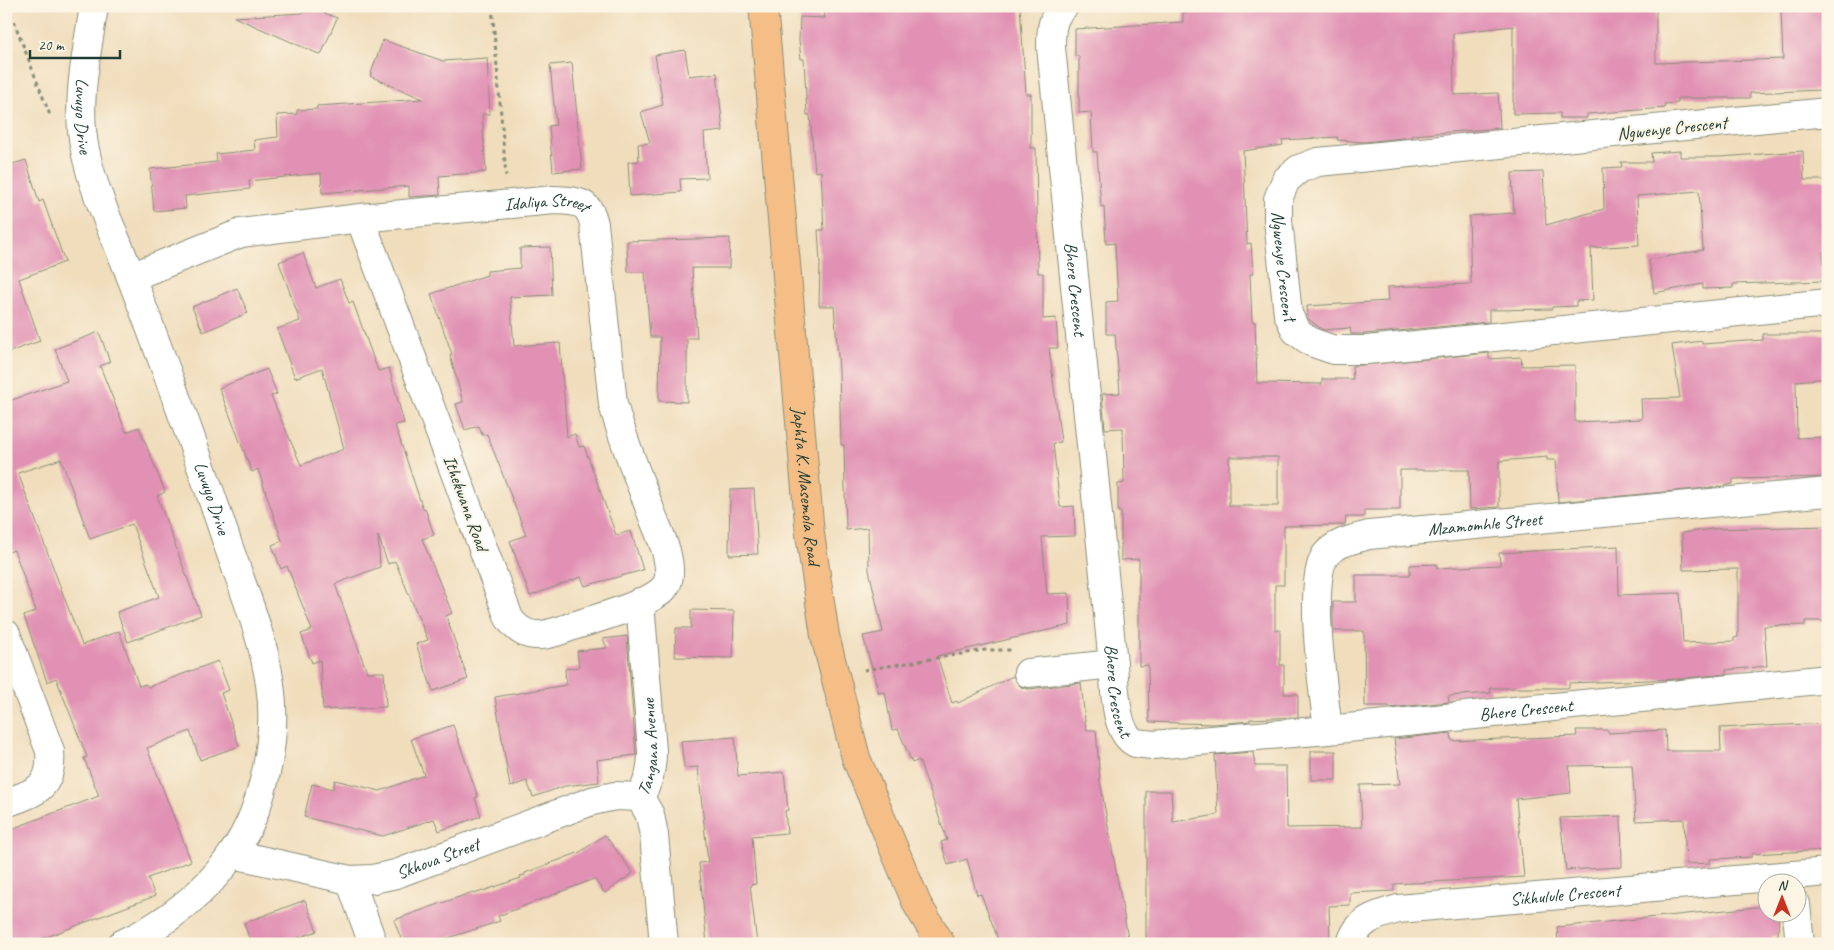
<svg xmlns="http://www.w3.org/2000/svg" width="1834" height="950" viewBox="0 0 1834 950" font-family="Caveat,sans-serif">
	<rect width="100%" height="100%" fill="#fcf5e5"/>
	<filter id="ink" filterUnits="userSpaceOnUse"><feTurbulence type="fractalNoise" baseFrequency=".02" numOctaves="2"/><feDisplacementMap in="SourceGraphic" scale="10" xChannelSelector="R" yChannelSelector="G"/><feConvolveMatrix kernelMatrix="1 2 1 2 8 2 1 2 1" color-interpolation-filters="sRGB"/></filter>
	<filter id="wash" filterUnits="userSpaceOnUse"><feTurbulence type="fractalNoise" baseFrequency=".0096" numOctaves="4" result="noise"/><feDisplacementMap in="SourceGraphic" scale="20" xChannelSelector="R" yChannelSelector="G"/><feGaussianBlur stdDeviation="1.12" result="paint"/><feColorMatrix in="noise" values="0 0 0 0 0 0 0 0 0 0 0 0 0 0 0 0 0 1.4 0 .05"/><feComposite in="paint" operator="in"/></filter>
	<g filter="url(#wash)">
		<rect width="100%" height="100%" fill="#f0ddbc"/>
		<g id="blocks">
			<path fill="#e191b4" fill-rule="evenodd" d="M 306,6 L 337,18 L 321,55 L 234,17 L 303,13 Z
				M 824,6 L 1020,6 L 1026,94 L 1031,94 L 1031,148 L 1036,148 L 1038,273 L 1043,273 L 1043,319 L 1056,318 L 1058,348 L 1049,348 L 1061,442 L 1053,443 L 1060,507 L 1074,506 L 1075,536 L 1042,537 L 1047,594 L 1069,593 L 1070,625 L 937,656 L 952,703 L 957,701 L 958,703 L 1013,676 L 1021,687 L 1029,689 L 1081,683 L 1086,730 L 1096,730 L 1100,781 L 1129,944 L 1000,944 L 981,894 L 977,895 L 967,859 L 948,865 L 941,842 L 947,840 L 919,760 L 912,763 L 898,729 L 892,730 L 885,692 L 879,693 L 863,636 L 883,632 L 869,570 L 868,528 L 846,530 L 844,445 L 841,445 L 839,369 L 834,306 L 819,306 L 820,263 L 818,230 L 824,230 L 821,171 L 815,172 L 810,115 L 807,115 L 804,59 L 801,59 L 799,40 L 800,17 L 825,18 Z
				M 1277,6 L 1656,6 L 1656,63 L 1783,59 L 1781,11 L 1828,9 L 1828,83 L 1820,84 L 1821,90 L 1750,93 L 1750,98 L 1678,98 L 1678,103 L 1664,104 L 1665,108 L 1587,114 L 1587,118 L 1560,118 L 1560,113 L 1513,114 L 1513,26 L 1453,33 L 1454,95 L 1498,93 L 1500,128 L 1412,135 L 1412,137 L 1365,142 L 1337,140 L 1338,137 L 1282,140 L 1283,145 L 1243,151 L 1247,244 L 1251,243 L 1253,274 L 1250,274 L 1252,322 L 1255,322 L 1257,383 L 1322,384 L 1322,379 L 1353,379 L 1352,366 L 1489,353 L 1489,359 L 1521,357 L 1522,366 L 1575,365 L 1575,422 L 1642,419 L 1641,399 L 1680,398 L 1672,345 L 1702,341 L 1702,344 L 1763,340 L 1763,334 L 1828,334 L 1828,378 L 1796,381 L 1797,438 L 1828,437 L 1828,477 L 1733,479 L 1733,484 L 1718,487 L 1558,502 L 1556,460 L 1547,460 L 1547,457 L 1499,461 L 1499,507 L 1470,509 L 1469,470 L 1400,470 L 1400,510 L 1364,510 L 1364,517 L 1346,517 L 1345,525 L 1284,526 L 1284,585 L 1275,585 L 1275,630 L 1280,630 L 1280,665 L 1284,665 L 1284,694 L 1298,694 L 1298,717 L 1250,719 L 1250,721 L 1214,724 L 1149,722 L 1148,665 L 1139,666 L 1139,559 L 1121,560 L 1121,512 L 1118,512 L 1118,484 L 1124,483 L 1123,428 L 1105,429 L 1102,394 L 1120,393 L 1115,334 L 1106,334 L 1106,302 L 1118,301 L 1115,243 L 1106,244 L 1104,206 L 1101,207 L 1097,152 L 1093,152 L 1091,112 L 1079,113 L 1079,56 L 1075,56 L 1075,29 L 1183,22 L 1183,12 L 1238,12 L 1238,9 ZM 1229,457 L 1278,457 L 1278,506 L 1229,506 Z
				M 383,40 L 443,61 L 487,58 L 490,114 L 482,114 L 486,172 L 439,176 L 440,195 L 409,197 L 409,186 L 322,193 L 321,173 L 249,181 L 250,189 L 185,196 L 186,208 L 154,211 L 150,169 L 217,162 L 216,154 L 255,150 L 254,140 L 278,137 L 277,115 L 297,114 L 297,110 L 317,109 L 317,106 L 423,99 L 370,76 Z
				M 685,50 L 689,76 L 717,73 L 723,131 L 704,133 L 707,178 L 680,179 L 681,192 L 630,196 L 628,162 L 639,161 L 638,144 L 650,143 L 641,112 L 663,105 L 655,55 Z
				M 572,63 L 582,169 L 553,172 L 549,126 L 556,125 L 550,65 Z
				M 1680,151 L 1680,157 L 1720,157 L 1803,151 L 1804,180 L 1828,180 L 1828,252 L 1823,252 L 1825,281 L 1733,284 L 1733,288 L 1703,289 L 1703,284 L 1654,293 L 1649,260 L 1703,250 L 1699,191 L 1637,196 L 1639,245 L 1591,248 L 1593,300 L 1576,301 L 1576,306 L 1552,307 L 1552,309 L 1489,310 L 1489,322 L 1366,334 L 1351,334 L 1350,328 L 1323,330 L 1308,319 L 1307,306 L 1388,301 L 1387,287 L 1471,284 L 1469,216 L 1514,213 L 1512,173 L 1543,172 L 1546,225 L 1604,209 L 1603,168 L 1622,167 L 1621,162 L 1652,162 L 1651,153 Z
				M 26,160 L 39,202 L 43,200 L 65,262 L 19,279 L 40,341 L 6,353 L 6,166 Z
				M 730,238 L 729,268 L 692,268 L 697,338 L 687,338 L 687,402 L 659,401 L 660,337 L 650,337 L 645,272 L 628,272 L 627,241 Z
				M 550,247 L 552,295 L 510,297 L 514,346 L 560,343 L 567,437 L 575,434 L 579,447 L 584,446 L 616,535 L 631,531 L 643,570 L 585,586 L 581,577 L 530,596 L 510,541 L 526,535 L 487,434 L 482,435 L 479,426 L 465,430 L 456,404 L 463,402 L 450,355 L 452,354 L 431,294 L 487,275 L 487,271 L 520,268 L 520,248 Z
				M 303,253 L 316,288 L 340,279 L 349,303 L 353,302 L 378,371 L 389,368 L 404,423 L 395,425 L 423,509 L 425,508 L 434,535 L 422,539 L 452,613 L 446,616 L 468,679 L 433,691 L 416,644 L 428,640 L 395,561 L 388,564 L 378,536 L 380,567 L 335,584 L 367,672 L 384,672 L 386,707 L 323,710 L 320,660 L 312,663 L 301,634 L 312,630 L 287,566 L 281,569 L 272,545 L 282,541 L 258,469 L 252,472 L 219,388 L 267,369 L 277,394 L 271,396 L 301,465 L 344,449 L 322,368 L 295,378 L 277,329 L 300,321 L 279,262 Z
				M 237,288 L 248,313 L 203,332 L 192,307 Z
				M 99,332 L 110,362 L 100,366 L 126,432 L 139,427 L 165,492 L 157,496 L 201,615 L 128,642 L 117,612 L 159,597 L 132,524 L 90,539 L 61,459 L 18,473 L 82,645 L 119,631 L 139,686 L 146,684 L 148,687 L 218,661 L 229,690 L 221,693 L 239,746 L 200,760 L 190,731 L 147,748 L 191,861 L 148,878 L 155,896 L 41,939 L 42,944 L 6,944 L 6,831 L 99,796 L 84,758 L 87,757 L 56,678 L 47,682 L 24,616 L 36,611 L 14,550 L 6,553 L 6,402 L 67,381 L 55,349 Z
				M 754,489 L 758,554 L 729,555 L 730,490 Z
				M 1828,526 L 1828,621 L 1805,621 L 1805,625 L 1764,626 L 1767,666 L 1726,670 L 1726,674 L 1678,679 L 1569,683 L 1569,688 L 1490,688 L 1491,693 L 1448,696 L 1449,702 L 1389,708 L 1389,706 L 1365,706 L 1364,631 L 1333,631 L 1333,602 L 1356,602 L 1356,575 L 1410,575 L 1410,565 L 1437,564 L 1437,568 L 1500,565 L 1499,553 L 1618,546 L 1619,595 L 1680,593 L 1683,643 L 1734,641 L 1734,638 L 1738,637 L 1738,569 L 1683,570 L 1682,533 L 1712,529 Z
				M 691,610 L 734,611 L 733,658 L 675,657 L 676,628 L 691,628 Z
				M 627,636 L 636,755 L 597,760 L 599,782 L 565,786 L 533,797 L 527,781 L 510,787 L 495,697 L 566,685 L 565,669 L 579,667 L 577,651 L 607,648 L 603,639 Z
				M 1828,723 L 1828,850 L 1752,854 L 1752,857 L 1710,859 L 1710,863 L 1686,864 L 1684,819 L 1636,821 L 1632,765 L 1569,766 L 1571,793 L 1516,799 L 1524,877 L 1394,884 L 1394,891 L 1350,893 L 1350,905 L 1329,906 L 1330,944 L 1146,944 L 1146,791 L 1171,791 L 1173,822 L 1218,815 L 1215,755 L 1253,752 L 1255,766 L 1286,766 L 1287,828 L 1362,827 L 1360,785 L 1400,784 L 1394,739 L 1451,733 L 1452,741 L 1577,736 L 1576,730 L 1608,730 L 1608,733 L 1665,730 L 1666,751 L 1721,751 L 1720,728 Z
				M 453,725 L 478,797 L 475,798 L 481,816 L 439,831 L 434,819 L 383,836 L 304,817 L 312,784 L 333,789 L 335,780 L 380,791 L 424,775 L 411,739 Z
				M 735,737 L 738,776 L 784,772 L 788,810 L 785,811 L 787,833 L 752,836 L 756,884 L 750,885 L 757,944 L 707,944 L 699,863 L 708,862 L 698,767 L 684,768 L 681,741 Z
				M 1311,751 L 1336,751 L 1336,780 L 1311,780 Z
				M 1621,816 L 1622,867 L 1566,870 L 1560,818 Z
				M 605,835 L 633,873 L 605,893 L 594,879 L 498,916 L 500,921 L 430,944 L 403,944 L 394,920 L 473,892 L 474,894 L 521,878 L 520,876 L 525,875 L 525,873 L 580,852 Z
				M 305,900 L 317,931 L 282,944 L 251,944 L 244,923 Z
				M 1766,906 L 1766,912 L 1779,912 L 1778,935 L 1772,936 L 1772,944 L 1558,944 L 1557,927 Z"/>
		</g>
	</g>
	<g filter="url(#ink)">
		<use href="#blocks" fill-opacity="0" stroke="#888d78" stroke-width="1"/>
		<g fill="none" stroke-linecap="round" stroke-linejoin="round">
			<defs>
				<g id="minor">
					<path id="s1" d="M 94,6 C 87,53 75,103 85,150 C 94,194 115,235 131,277 C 165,366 198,455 228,545 C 244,591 263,637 270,684 C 278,737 264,809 233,853 C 207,892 164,925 122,944"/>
					<path id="s2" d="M 1064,6 C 1051,17 1051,32 1051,47 L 1113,664 C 1115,685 1114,734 1136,743 C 1141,744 1147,744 1152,745 L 1328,730 L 1828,679"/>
					<path id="s3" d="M 1828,112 L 1318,162 L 1299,169 L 1286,180 L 1278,199 L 1278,220 L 1288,314 L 1296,331 L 1311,342 L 1334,350 L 1367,350 L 1828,303"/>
					<path id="s4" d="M 131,277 L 241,233 L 360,218 L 554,200 C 576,201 589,200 594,224 L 613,404 C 623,441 638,476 651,512 C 656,525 662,538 666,551 C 669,563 672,579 664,588 C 651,604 594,619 573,626 C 548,635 526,644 509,618 L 360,218"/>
					<path d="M 6,634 L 50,751 C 53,787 37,792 6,803"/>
					<path d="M 1028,673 L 1113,664"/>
					<path id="s5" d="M 1328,730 C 1324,693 1307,584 1325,556 C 1335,542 1355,539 1369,535 L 1828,492"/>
					<path id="s6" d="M 640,797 C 649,781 652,769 652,751 L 640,602"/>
					<path d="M 640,797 L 650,815 L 654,835 L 664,944"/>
					<path id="s7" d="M 233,854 L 350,880 L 373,879 L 396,874 L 592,801 L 615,796 L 640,797"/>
					<path d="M 350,880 L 373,944"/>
					<path d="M 1796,904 L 1800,944"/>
					<path id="s8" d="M 1351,944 C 1357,920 1376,915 1398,909 L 1828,872"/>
				</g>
				<g id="major">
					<path id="s9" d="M 763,6 L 810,534 L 825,636 L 856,758 L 917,904 L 941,944"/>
				</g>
			</defs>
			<use href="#minor" stroke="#888d78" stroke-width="30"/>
			<use href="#major" stroke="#888d78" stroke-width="30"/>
			<path stroke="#888d78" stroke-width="3" stroke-dasharray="4 4" stroke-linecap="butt" d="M 8,6 L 51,118
				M 492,6 L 506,176
				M 864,670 L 985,650 L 1011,650"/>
			<use href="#minor" stroke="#fff" stroke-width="28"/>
			<use href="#major" stroke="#f6be87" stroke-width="28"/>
		</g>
	</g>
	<g text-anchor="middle" stroke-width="4" stroke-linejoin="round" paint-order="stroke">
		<g font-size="18" fill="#1f3d34" stroke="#fcf5e5">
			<text dy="6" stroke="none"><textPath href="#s1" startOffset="111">Luvuyo Drive</textPath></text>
			<text transform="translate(1672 128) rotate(-6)" y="6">Ngwenye Crescent</text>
			<text dy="6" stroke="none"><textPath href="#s4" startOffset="426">Idaliya Street</textPath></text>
			<text dy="6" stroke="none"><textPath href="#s3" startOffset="638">Ngwenye Crescent</textPath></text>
			<text dy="6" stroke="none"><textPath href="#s2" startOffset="288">Bhere Crescent</textPath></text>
			<text dy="6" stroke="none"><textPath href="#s9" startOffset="482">Japhta K. Masemola Road</textPath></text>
			<text dy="6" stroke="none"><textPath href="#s1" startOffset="516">Luvuyo Drive</textPath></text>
			<text transform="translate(466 503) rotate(70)" y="6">Ithekwana Road</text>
			<text dy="6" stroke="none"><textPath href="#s5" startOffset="342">Mzamomhle Street</textPath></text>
			<text dy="6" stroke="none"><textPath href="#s2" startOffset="692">Bhere Crescent</textPath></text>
			<text dy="6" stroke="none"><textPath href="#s2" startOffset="1142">Bhere Crescent</textPath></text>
			<text dy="6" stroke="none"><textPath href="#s6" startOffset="52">Tangana Avenue</textPath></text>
			<text dy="6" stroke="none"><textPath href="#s7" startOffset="211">Skhova Street</textPath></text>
			<text dy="6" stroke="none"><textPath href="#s8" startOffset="230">Sikhulule Crescent</textPath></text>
		</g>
	</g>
	<rect width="1834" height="950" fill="none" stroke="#fcf5e5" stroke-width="25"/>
	<g transform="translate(1782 898)"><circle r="24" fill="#fcf5e5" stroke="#a4ab9e"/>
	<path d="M0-4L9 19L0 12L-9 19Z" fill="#c8321e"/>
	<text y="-8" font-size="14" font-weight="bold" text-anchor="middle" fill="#1f3d34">N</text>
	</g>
	<path d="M30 50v8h90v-8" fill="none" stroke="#1f3d34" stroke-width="2.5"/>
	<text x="38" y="50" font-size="15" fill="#1f3d34" stroke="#fcf5e5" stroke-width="4" paint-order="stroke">20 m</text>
</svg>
